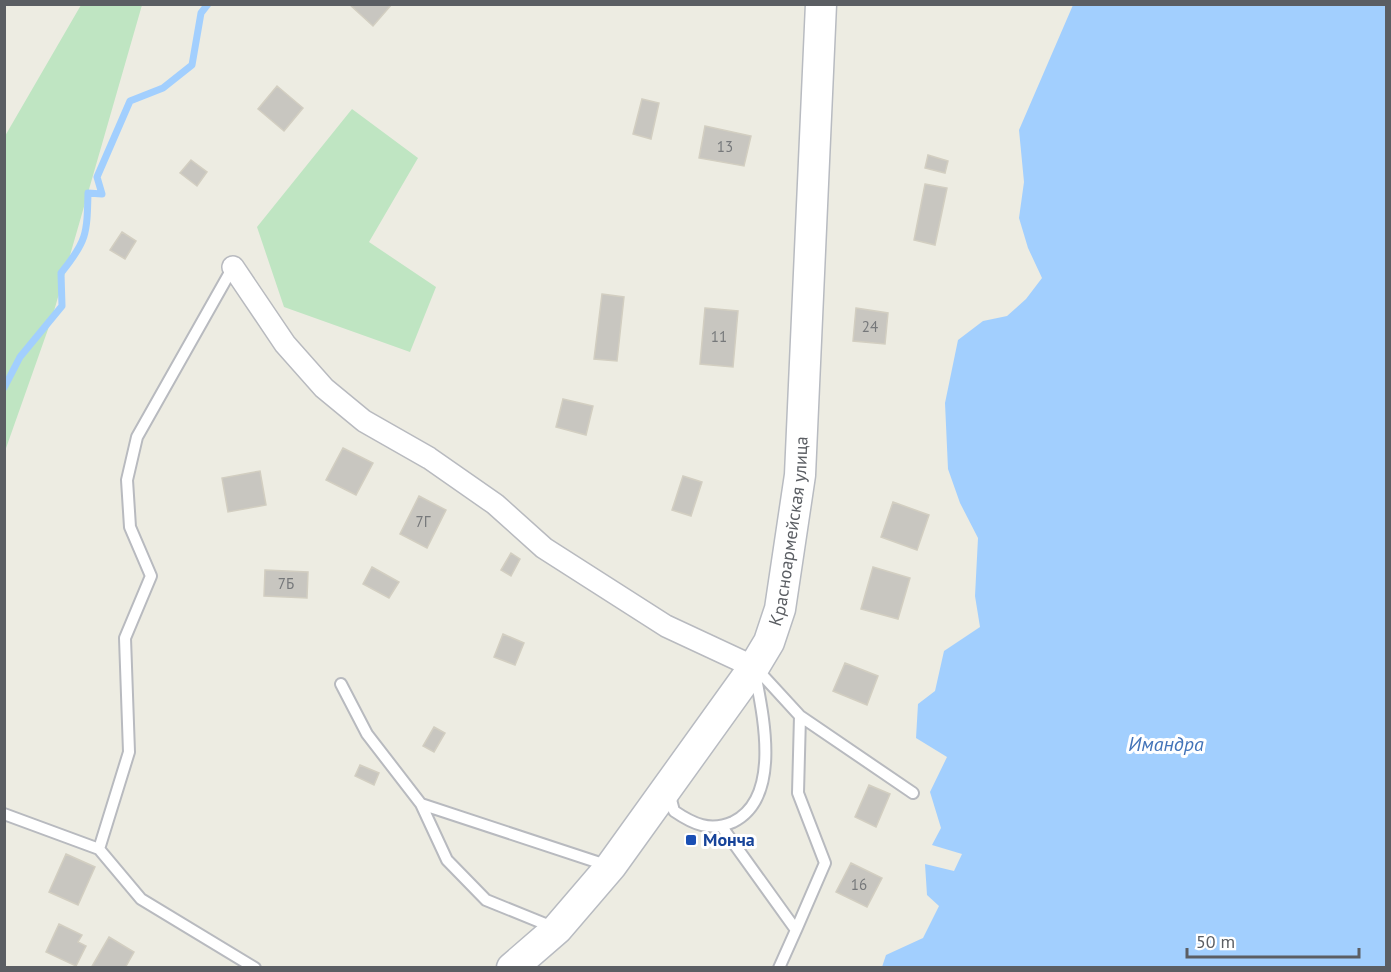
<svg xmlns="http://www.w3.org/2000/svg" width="1391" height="972" viewBox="0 0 1391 972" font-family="'PT Sans',sans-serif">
	<rect width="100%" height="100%" fill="#edece2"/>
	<path fill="#bfe5c2" d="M 81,5 L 142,5 L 52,318 L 5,451 L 5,136 Z
		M 352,109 L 418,158 L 369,242 L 436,287 L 410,352 L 284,307 L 257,227 Z"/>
	<path fill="#a2cffe" d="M 1073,5 L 1386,5 L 1386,967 L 882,967 L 886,955 L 923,938 L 939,906 L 927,895 L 925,864 L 954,871 L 962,854 L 932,845 L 941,828 L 930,792 L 947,757 L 916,738 L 918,704 L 935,691 L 944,651 L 980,627 L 975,596 L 978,538 L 960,503 L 948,469 L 945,403 L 958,340 L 983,321 L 1007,316 L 1026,299 L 1042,278 L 1028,248 L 1019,218 L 1024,182 L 1019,130 Z"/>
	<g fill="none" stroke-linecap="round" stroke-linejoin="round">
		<path stroke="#a2cffe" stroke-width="7" d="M 4,388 L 20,357 L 62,306 L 61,273 C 87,241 87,234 88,193 L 102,194 L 97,177 L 130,101 L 163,88 L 192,65 L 201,13 L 208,4"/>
	</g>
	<path fill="#c8c6c0" stroke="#d2cec1" stroke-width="1.5" d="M 349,4 L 392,4 L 373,26 Z
		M 277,86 L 303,108 L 284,131 L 258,109 Z
		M 642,99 L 659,103 L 651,139 L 633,134 Z
		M 705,126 L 751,136 L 744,166 L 699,158 Z
		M 928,155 L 948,161 L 945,173 L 925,168 Z
		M 191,160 L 207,172 L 197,186 L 180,173 Z
		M 925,184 L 947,188 L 935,245 L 914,240 Z
		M 122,232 L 136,241 L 125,259 L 110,250 Z
		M 602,294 L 624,297 L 617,361 L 594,359 Z
		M 705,308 L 738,311 L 733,367 L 700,364 Z
		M 856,308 L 888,313 L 885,344 L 853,341 Z
		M 563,399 L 593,406 L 586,435 L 556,427 Z
		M 343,448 L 373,463 L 356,495 L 326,480 Z
		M 260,471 L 266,505 L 228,512 L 222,478 Z
		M 683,476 L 702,482 L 691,516 L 672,510 Z
		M 419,496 L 446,510 L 427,548 L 400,534 Z
		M 893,502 L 929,515 L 917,550 L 881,537 Z
		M 511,553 L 520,559 L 511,576 L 501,570 Z
		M 372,567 L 399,582 L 389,598 L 363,584 Z
		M 873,567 L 910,578 L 898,619 L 861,609 Z
		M 265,570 L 308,572 L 307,598 L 264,596 Z
		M 503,634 L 524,643 L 515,665 L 494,657 Z
		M 845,663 L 878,676 L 867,705 L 833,691 Z
		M 434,727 L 445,733 L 434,752 L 423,746 Z
		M 360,765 L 379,773 L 374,785 L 355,776 Z
		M 869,785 L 890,794 L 876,827 L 855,817 Z
		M 66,854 L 95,867 L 78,905 L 49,892 Z
		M 851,863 L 882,878 L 867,907 L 836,892 Z
		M 59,924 L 82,935 L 78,942 L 86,946 L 76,966 L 46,952 Z
		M 109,937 L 134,952 L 125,968 L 91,968 Z"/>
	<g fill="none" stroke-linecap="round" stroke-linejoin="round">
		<defs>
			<path id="lane" d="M 755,667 L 800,716 L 913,793
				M 341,684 L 367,734 L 421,804 L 609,866
				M 669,792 L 674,811 C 693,824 710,832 733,822 C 782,798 763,715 755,673
				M 421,804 L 447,860 L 486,900 L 555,928
				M 4,814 L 99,849 L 141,899 L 255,968
				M 722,827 L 796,930 L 779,968
				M 99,849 L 129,752 L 125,638 L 151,576 L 130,527 L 127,480 L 137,437 L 233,267
				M 796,930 L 825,863 L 798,793 L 800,716"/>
			<path id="street" d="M 233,267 L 285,344 L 324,388 L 364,421 L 429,458 L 495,504 L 544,548 L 666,626 L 754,667"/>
			<g id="secondary">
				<path id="s1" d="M 512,968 L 557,929 L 611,866 L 754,667 L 769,642 L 780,609 L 800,475 L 821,4"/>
			</g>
		</defs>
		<use href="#lane" stroke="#b8babf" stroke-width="14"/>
		<use href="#street" stroke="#b8babf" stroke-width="24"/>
		<use href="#secondary" stroke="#b8bbc1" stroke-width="33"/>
		<use href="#lane" stroke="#fff" stroke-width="10"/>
		<use href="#street" stroke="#fff" stroke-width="21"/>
		<use href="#secondary" stroke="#fff" stroke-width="30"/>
	</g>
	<rect fill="#1a4fb4" stroke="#fff" stroke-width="2" x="685" y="834" width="12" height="12" rx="3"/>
	<g text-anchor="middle" stroke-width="6" stroke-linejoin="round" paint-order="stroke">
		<g font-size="15" fill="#76787a">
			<text x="725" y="152">13</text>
			<text x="870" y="332">24</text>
			<text x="719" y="342">11</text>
			<text x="423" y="527">7Г</text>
			<text x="286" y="589">7Б</text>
			<text x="859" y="890">16</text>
		</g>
		<g font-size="18" fill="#5b5e63" stroke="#fff">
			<text dy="6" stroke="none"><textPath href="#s1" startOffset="530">Красноармейская улица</textPath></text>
		</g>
		<g font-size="18" font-weight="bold" fill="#164399" stroke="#fff" text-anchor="start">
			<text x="703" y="846">Монча</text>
		</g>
		<g font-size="20" font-style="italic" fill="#4273b8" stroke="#fff">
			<text x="1166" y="751">Имандра</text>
		</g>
	</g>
	<rect width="1391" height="972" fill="none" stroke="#5b5e63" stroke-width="12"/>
	<path d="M1187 948v9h172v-9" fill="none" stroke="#5b5e63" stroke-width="3"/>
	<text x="1196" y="948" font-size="18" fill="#5b5e63" stroke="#ffffff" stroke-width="4.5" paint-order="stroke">50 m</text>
</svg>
